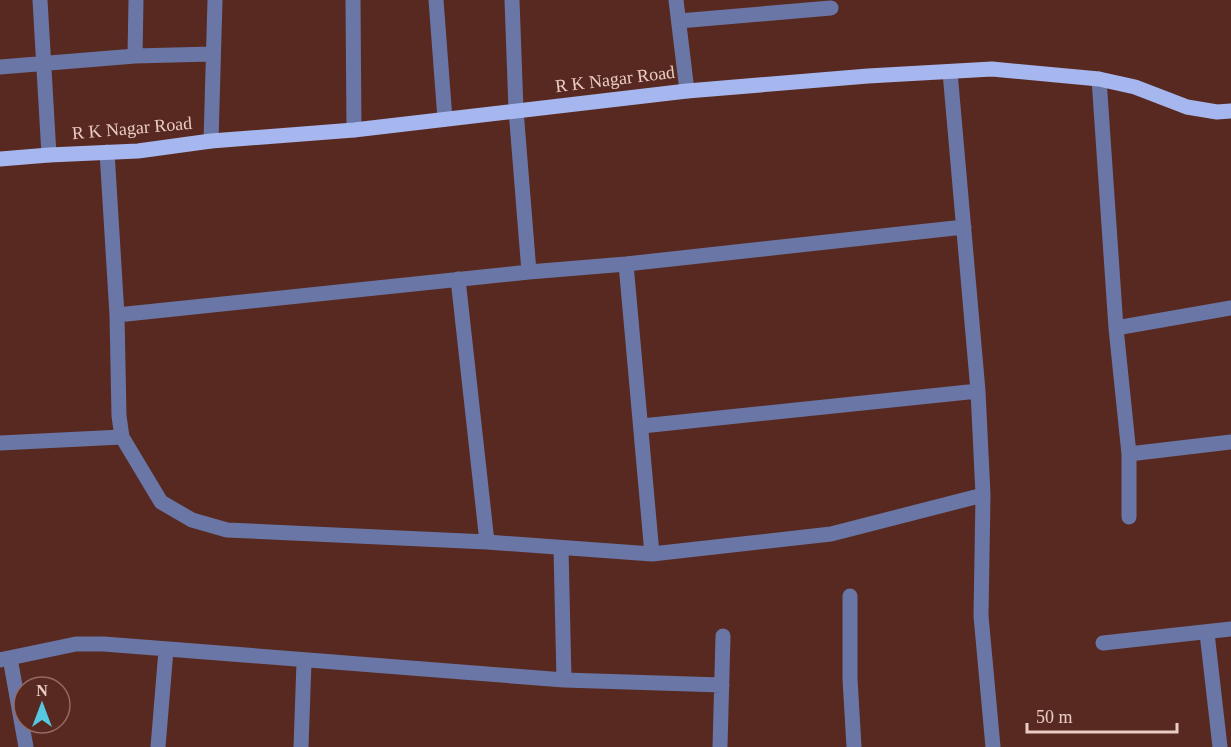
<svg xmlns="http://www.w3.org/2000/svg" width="1231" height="747" viewBox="0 0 1231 747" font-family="Georgia,serif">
	<rect width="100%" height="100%" fill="#582920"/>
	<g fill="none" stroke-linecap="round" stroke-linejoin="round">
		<path stroke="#6a76a5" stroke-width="15" d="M 40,0 L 49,155
			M 353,0 L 354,130
			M 436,0 L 445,119
			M 512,0 L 516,110 L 529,272
			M 676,0 L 687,91
			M 679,21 L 831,8
			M 135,56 L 136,0
			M 0,67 L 135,56 L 212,54
			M 1099,79 L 1116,328 L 1231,308
			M 211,141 L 215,0
			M 107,152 L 117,315 L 119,416 L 122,437 L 161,502 L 192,520 L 227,530 L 487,542 L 652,554 L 831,534 L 983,495 L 978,391 L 950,72
			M 626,264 L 652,554
			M 458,279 L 487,542
			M 117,315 L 529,272 L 626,264 L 964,227
			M 1116,328 L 1129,454 L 1129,517
			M 642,426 L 978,391
			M 0,443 L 122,437
			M 1129,454 L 1231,442
			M 983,495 L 981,616 L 993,747
			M 561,548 L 564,680
			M 850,596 L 850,679 L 854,747
			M 1207,633 L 1220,747
			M 1103,643 L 1231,629
			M 10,658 L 26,747
			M 0,660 L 76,644 L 104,644 L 564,680 L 722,685
			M 158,747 L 166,650
			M 301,747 L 304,662
			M 720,747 L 723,636"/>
		<path stroke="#a6b6ee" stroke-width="15" d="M 0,159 L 49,155 L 138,151 L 211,141 L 354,130 L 687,91 L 868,76 L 992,69 L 1099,79 L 1135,87 L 1187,107 L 1217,112 L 1231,111"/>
	</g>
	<g text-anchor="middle" stroke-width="4.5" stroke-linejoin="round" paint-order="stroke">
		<g font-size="18" fill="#eaccc5" stroke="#582920">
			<text transform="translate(615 79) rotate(-7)" y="6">R K Nagar Road</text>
			<text transform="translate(132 128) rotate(-5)" y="6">R K Nagar Road</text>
		</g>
	</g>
	<g transform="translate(42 705)"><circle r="28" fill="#582920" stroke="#926a62" stroke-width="1.5"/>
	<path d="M0-4.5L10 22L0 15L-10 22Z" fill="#56c9e0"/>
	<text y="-9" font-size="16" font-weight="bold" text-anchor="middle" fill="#eaccc5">N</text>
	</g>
	<path d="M1027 723v9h150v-9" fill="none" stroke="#eaccc5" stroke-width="3"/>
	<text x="1036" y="723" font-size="18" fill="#eaccc5" stroke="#582920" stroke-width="4.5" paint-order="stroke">50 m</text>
</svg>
